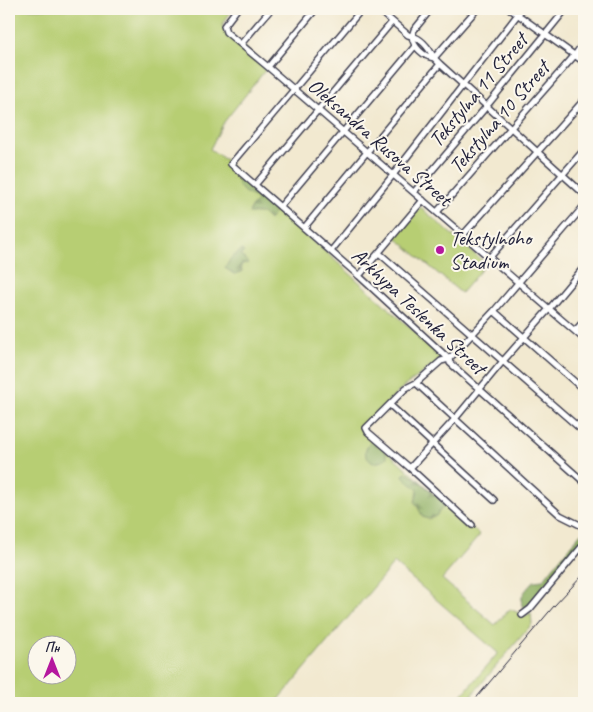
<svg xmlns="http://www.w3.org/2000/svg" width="593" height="712" viewBox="0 0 593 712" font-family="Caveat,sans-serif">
	<defs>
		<pattern id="forest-firs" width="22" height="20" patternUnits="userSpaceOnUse" patternTransform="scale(1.25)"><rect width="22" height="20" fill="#91b165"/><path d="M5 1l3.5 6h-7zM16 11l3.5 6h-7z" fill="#769054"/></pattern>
	</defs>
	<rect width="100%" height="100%" fill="#fbf7ec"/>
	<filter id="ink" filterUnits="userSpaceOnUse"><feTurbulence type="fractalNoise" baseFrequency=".02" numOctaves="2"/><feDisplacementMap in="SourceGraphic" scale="10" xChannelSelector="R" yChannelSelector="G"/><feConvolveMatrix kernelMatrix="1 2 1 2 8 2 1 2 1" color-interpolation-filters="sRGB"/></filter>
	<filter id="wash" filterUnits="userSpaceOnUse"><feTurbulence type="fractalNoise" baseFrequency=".0096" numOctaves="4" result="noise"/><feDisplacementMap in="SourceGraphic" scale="20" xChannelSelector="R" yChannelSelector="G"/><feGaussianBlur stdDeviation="1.12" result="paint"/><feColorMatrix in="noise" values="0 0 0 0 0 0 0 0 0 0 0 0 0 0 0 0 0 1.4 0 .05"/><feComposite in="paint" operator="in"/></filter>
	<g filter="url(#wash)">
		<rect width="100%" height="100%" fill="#f2e9d0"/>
		<path fill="#b7ce73" stroke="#6c7857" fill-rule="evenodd" d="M 9,9 L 234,9 L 228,16 L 222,26 L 267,68 L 224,122 L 210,149 L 230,163 L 230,166 L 444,358 L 403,387 L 362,430 L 367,433 L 480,535 L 442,579 L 495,625 L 510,609 L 525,616 L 531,613 L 532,624 L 465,703 L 455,703 L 498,653 L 394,563 L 276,703 L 9,703 ZM 38,644 L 68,644 L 68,674 L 38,674 Z
			M 420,207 L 486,264 L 461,293 L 395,237 Z"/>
		<path fill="url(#forest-firs)" stroke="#5a6a50" d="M 241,176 L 276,207 L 277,210 L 269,220 L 262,213 L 249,213 L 251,207 L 257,201 L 254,197 L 244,192 L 237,184 Z
			M 242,250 L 244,252 L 241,255 L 248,263 L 241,264 L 242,272 L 234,274 L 225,268 L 231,258 Z
			M 373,439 C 380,444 386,449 387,457 L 383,461 L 373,463 C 361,454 365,449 373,439 Z
			M 406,473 L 417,479 L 445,504 L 436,516 L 428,519 L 423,517 L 415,502 L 418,490 C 413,484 406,482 403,475 Z
			M 581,533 L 584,535 L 584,540 L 527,607 L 525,608 L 522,606 C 519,595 527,589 534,581 L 543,580 Z"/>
	</g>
	<g filter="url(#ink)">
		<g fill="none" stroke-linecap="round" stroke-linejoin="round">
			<defs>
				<path id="minor" d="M 237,9 L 224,26 L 226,32 L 268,67 L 584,339
					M 362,9 L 231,164 L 359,276 L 449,359 L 450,363 L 584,482
					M 378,9 L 408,35 L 412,36 C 413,47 424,57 434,58 L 440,64 L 584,194
					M 431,9 L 414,30 L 412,36 C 423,39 429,48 434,58 L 477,9
					M 510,9 L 584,62
					M 241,44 L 271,9
					M 268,67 L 316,9
					M 255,185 L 392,22
					M 414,192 L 486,107 L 566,9
					M 280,207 L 415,46
					M 437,212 L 575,55 L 584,42
					M 304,228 L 440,64
					M 463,235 L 584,100
					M 331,251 L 393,175 L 522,9
					M 379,253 L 584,432
					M 490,257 L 584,150
					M 359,276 L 423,200
					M 494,311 L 584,390
					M 575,331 L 584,321
					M 416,383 L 560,515 L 584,527
					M 390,405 L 494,500
					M 410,468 L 455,419 L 503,361 L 549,309 L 584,267
					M 472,525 L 410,468 L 368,432 L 366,428 L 406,388 L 416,383 L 441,361 L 449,359 L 494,311 L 584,206
					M 522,615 L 530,609 L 584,544"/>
			</defs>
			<use href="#minor" stroke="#414051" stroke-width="8"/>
			<use href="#minor" stroke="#fff" stroke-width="5"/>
			<path stroke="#22223b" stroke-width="1" d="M 472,703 L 554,606 L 584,574"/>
		</g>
	</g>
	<circle fill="#b5179e" stroke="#fbf7ec" stroke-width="2" cx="440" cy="250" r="5"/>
	<g text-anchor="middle" stroke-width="4" stroke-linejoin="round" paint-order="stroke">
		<g font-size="21" fill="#22223b" stroke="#fbf7ec">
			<text transform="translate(478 90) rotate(-50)" y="7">Tekstylna 11 Street</text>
			<text transform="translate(499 117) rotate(-49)" y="7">Tekstylna 10 Street</text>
			<text transform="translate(380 142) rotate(41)" y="7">Oleksandra Rusova Street</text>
			<text transform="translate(419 311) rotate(43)" y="7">Arkhypa Teslenka Street</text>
		</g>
		<g font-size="21" fill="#22223b" stroke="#fbf7ec" text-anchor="start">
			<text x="450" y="245">Tekstylnoho<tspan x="450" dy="24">Stadium</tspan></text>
		</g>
	</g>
	<rect width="593" height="712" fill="none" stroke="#fbf7ec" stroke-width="30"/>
	<g transform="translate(52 660)"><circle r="24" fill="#fbf7ec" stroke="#a4a2a5"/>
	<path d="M0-4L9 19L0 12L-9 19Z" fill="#b5179e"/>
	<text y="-8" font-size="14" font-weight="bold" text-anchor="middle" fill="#22223b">Пн</text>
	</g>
</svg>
